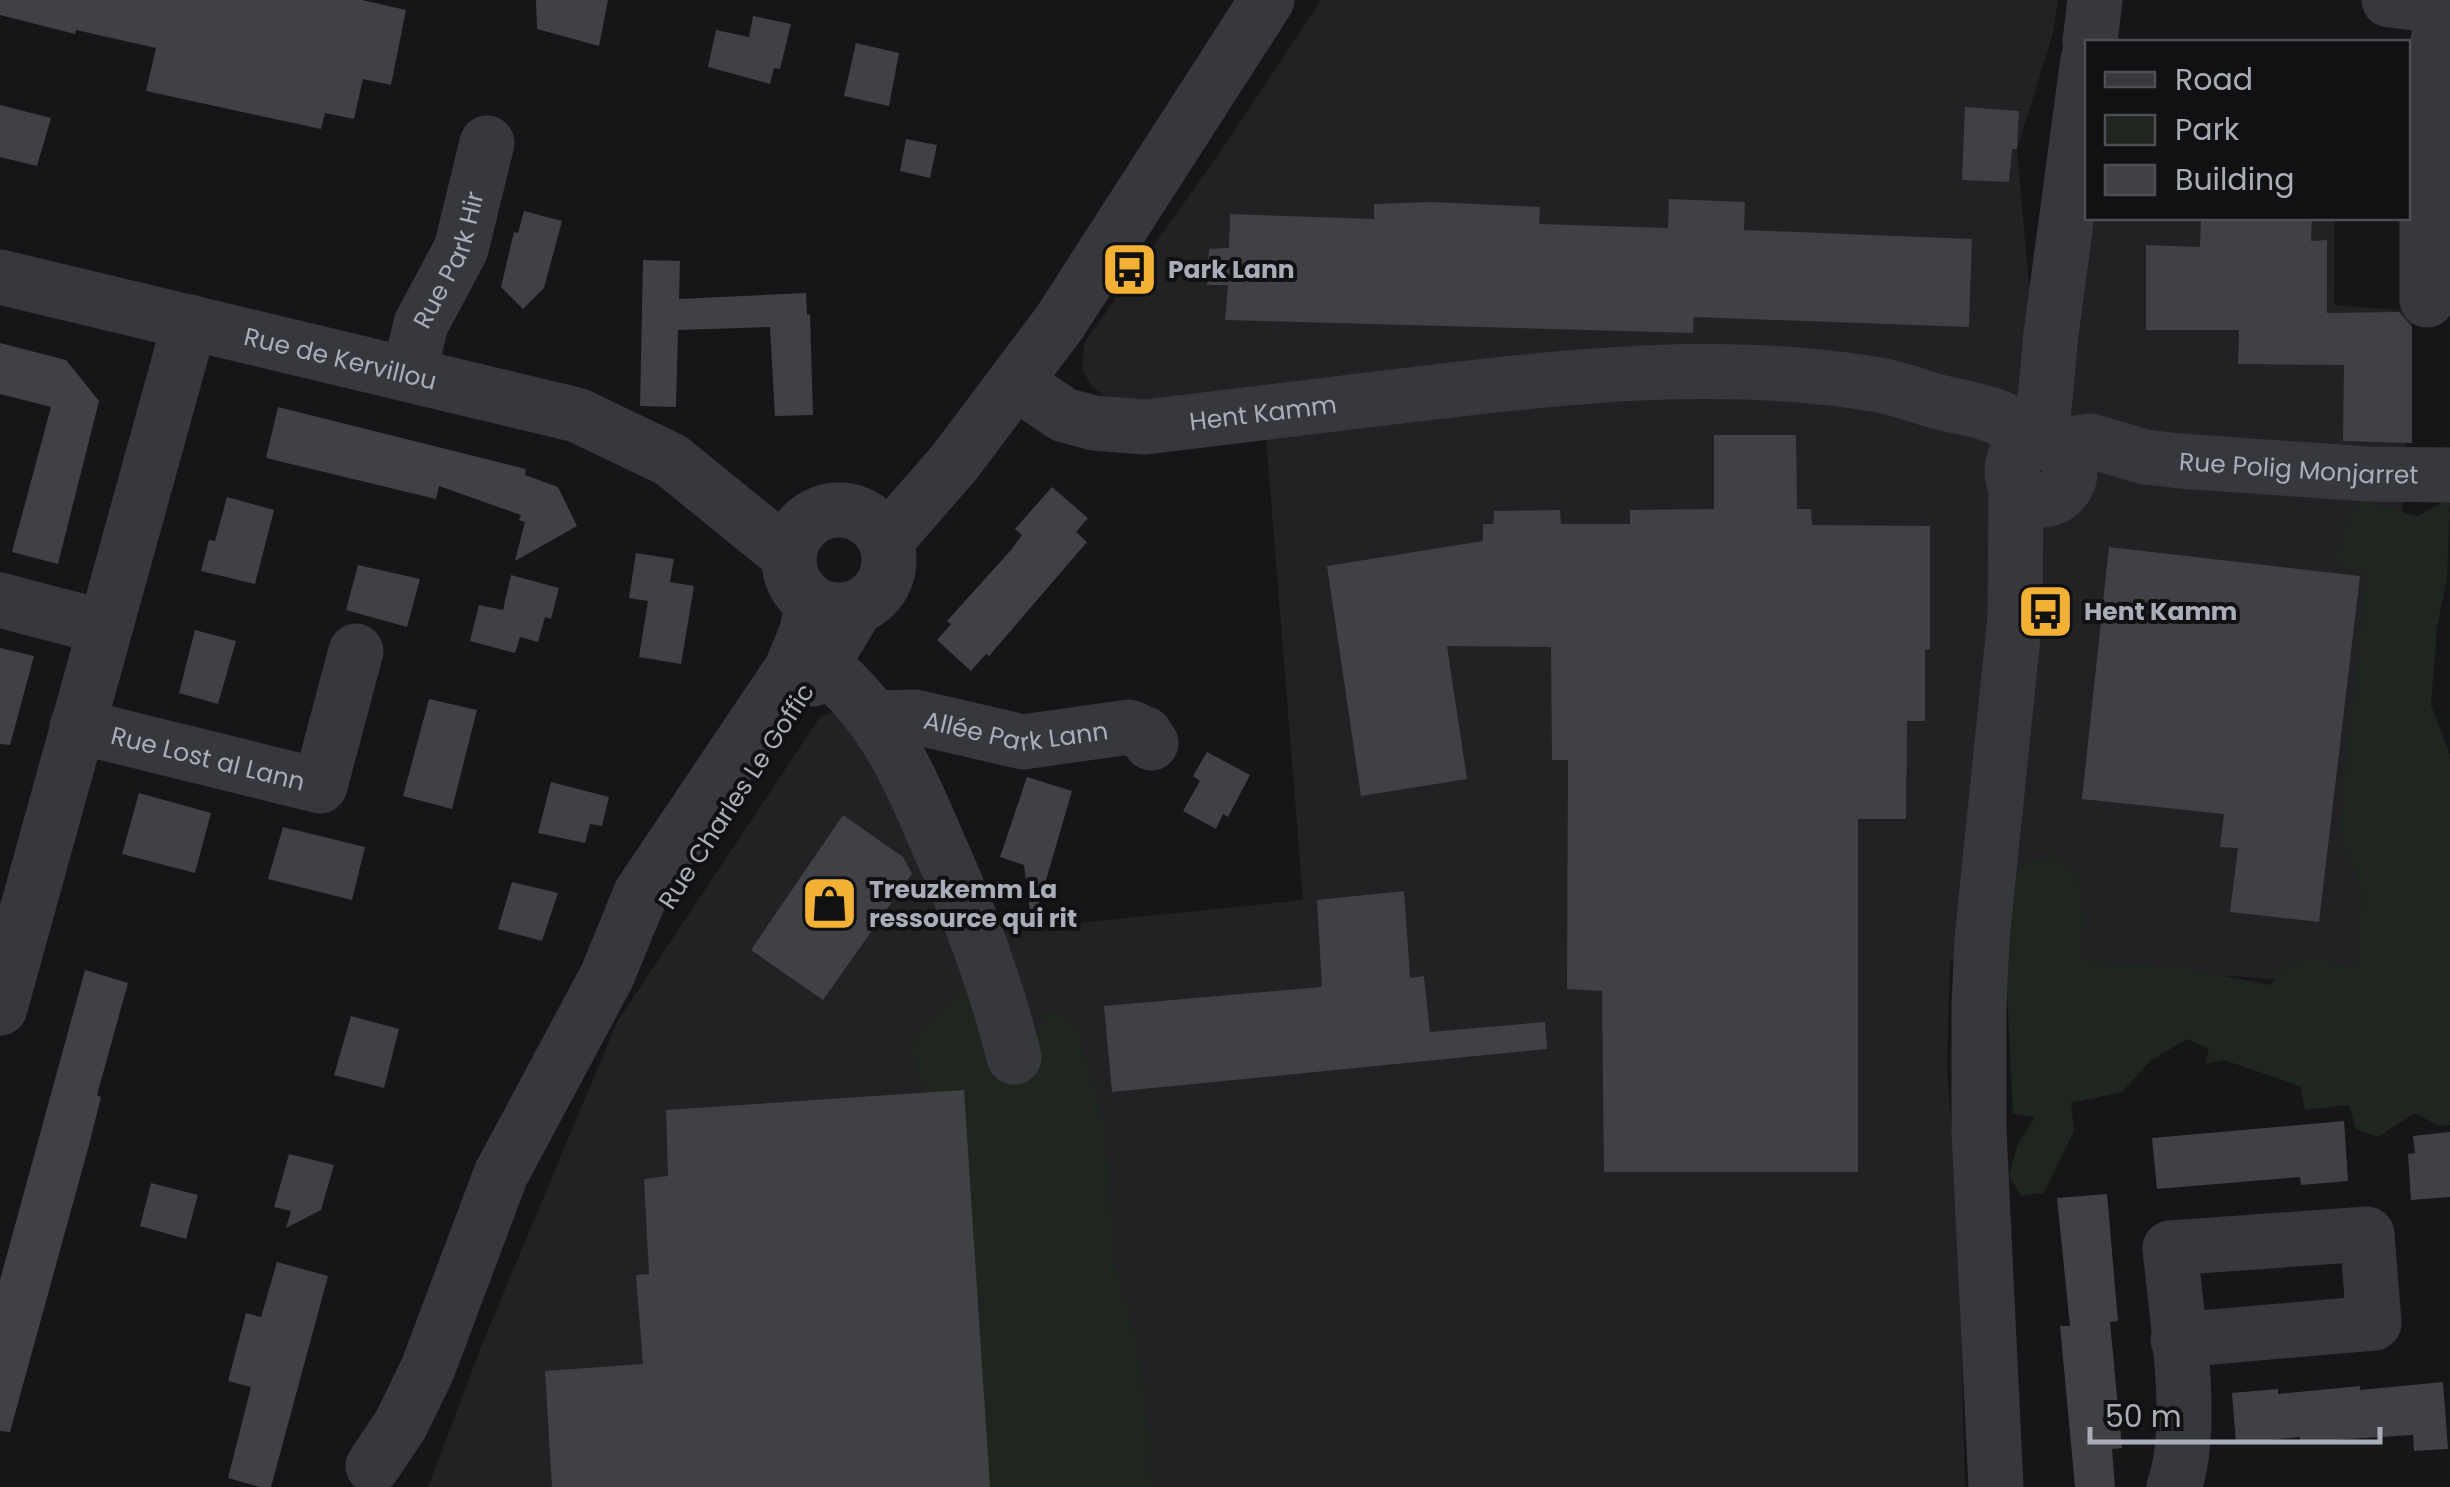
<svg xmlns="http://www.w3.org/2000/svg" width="2450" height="1487" viewBox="0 0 2450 1487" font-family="Poppins,sans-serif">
	<rect width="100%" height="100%" fill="#161618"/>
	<path fill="#222225" d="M 1321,0 L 2058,0 L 2053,33 L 2017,149 L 2035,353 L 2088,218 L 2335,218 L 2334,305 L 2412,311 L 2379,986 L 2021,962 L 1950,961 L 1947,1068 L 1958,1213 L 1965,1487 L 428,1487 L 483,1342 L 617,1022 L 820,717 L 839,709 L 902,813 L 947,936 L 1303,900 L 1262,388 L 1113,403 L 1091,385 L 1082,369 L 1084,343 L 1216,158 Z"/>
	<path fill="#1e261f" d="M 2360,501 L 2418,516 L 2445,501 L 2450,502 L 2447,579 L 2437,628 L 2431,705 L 2450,755 L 2450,1125 L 2439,1126 L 2415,1113 L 2378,1137 L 2356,1129 L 2349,1105 L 2305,1110 L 2300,1086 L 2224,1060 L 2205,1064 L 2209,1049 L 2187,1039 L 2150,1061 L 2122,1092 L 2071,1103 L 2074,1131 L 2044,1193 L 2021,1196 L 2009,1176 L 2018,1144 L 2035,1117 L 2013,1114 L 2007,990 L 2009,927 L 2019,866 L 2051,856 L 2077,875 L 2084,920 L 2079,944 L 2084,961 L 2174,966 L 2270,985 L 2289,963 L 2319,959 L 2357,968 L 2362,893 L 2339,830 L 2367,575 L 2333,562 L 2350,517 Z
		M 979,972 L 1033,1039 L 1050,1011 L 1076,1021 L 1105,1128 L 1114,1260 L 1135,1335 L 1151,1442 L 1149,1470 L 1155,1487 L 961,1487 L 945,1115 L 922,1086 L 910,1046 Z"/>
	<path fill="#404145" d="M 0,0 L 362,0 L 406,10 L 391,85 L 363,79 L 354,119 L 325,113 L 321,129 L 146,91 L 156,48 L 76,30 L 75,34 L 0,15 Z
		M 536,0 L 608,0 L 599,46 L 537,29 Z
		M 753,16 L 791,24 L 780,69 L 774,68 L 770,84 L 708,67 L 716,30 L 749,37 Z
		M 856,43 L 899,53 L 889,106 L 844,96 Z
		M 0,105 L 51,118 L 37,166 L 0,157 Z
		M 1965,107 L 2019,111 L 2017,149 L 2012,149 L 2009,182 L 1962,180 Z
		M 906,139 L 937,145 L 930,178 L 900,171 Z
		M 1669,199 L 1745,202 L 1744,230 L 1972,239 L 1969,327 L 1694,317 L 1693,333 L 1225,320 L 1228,285 L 1207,285 L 1209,249 L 1229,248 L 1230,214 L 1374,219 L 1374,204 L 1431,202 L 1540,207 L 1539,224 L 1668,228 Z
		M 524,211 L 562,221 L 544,288 L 523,309 L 501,287 L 514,232 L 518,233 Z
		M 2201,218 L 2312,218 L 2311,241 L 2327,240 L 2327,313 L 2399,312 L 2412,327 L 2412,443 L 2343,441 L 2344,365 L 2238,364 L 2239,330 L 2146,330 L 2146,245 L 2200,247 Z
		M 643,260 L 680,261 L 679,299 L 806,293 L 807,315 L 810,314 L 813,415 L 775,416 L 770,327 L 678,330 L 676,407 L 640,406 Z
		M 0,343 L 66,360 L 99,401 L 58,564 L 12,552 L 51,407 L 0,394 Z
		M 278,407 L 526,469 L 525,475 L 558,487 L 577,526 L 515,561 L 525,522 L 519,520 L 521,515 L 439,486 L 436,499 L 266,458 Z
		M 1714,435 L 1796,435 L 1797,509 L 1811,509 L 1812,525 L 1930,526 L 1930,649 L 1925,650 L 1925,721 L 1907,721 L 1906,819 L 1858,819 L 1858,1172 L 1604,1172 L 1602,991 L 1567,989 L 1568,760 L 1552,760 L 1551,647 L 1447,646 L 1467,779 L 1361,796 L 1327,566 L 1483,541 L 1483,524 L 1493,524 L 1494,511 L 1560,510 L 1561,524 L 1630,524 L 1630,510 L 1714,509 Z
		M 1052,487 L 1088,518 L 1076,532 L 1087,542 L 989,656 L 986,654 L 971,671 L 937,640 L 951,624 L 947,621 L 1011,550 L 1022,535 L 1015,529 Z
		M 227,497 L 274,510 L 255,584 L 201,571 L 209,540 L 215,541 Z
		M 2109,547 L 2360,576 L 2319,922 L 2230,912 L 2238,848 L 2220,847 L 2224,814 L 2082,799 Z
		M 636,553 L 674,559 L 670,582 L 694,586 L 681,664 L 639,657 L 648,601 L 629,598 Z
		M 358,565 L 420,579 L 407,627 L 346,610 Z
		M 511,575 L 559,588 L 551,619 L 545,617 L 538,642 L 520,637 L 515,653 L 470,641 L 479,605 L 503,610 Z
		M 195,630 L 236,641 L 218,704 L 179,693 Z
		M 0,648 L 34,656 L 10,745 L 0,744 Z
		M 429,699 L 477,710 L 452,809 L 403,796 Z
		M 1207,752 L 1250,775 L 1228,817 L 1223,814 L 1216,829 L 1183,811 L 1200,781 L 1193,776 Z
		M 1027,777 L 1072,791 L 1032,928 L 1024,865 L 1000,857 Z
		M 551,782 L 609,797 L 602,826 L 590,824 L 585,843 L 538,833 Z
		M 139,793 L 211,813 L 195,873 L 122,854 Z
		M 843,815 L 903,857 L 912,874 L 823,1000 L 751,950 Z
		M 283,827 L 365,847 L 352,900 L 268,879 Z
		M 512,882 L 558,893 L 542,941 L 498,929 Z
		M 1404,891 L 1410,978 L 1424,976 L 1430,1032 L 1545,1022 L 1547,1049 L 1112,1092 L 1104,1006 L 1322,987 L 1317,900 Z
		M 85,970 L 128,983 L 97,1095 L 101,1097 L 89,1145 L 10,1432 L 0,1431 L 0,1280 Z
		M 351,1016 L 399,1029 L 384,1088 L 334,1075 Z
		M 964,1090 L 990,1487 L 552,1487 L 545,1371 L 643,1364 L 636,1275 L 649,1274 L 644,1179 L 668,1176 L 666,1110 Z
		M 2344,1121 L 2348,1181 L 2301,1185 L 2300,1177 L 2157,1189 L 2152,1138 Z
		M 2450,1132 L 2450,1197 L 2411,1200 L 2408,1154 L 2415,1153 L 2413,1136 Z
		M 289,1154 L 334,1165 L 321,1210 L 286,1228 L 291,1211 L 274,1207 Z
		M 151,1183 L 198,1195 L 186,1239 L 140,1226 Z
		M 2107,1194 L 2118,1321 L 2110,1322 L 2122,1448 L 2112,1449 L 2115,1487 L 2075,1487 L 2060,1326 L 2070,1326 L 2057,1198 Z
		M 277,1262 L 328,1276 L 271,1487 L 260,1487 L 228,1478 L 251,1387 L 228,1381 L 246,1313 L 261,1317 Z
		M 2443,1382 L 2448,1449 L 2414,1451 L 2413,1435 L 2300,1442 L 2300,1437 L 2236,1443 L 2232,1393 L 2278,1389 L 2278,1394 L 2360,1386 L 2360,1390 Z"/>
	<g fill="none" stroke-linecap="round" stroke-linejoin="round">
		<g stroke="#37383d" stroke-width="55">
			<path d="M 2389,0 L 2442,6"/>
			<path d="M 2090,42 L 2095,0"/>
			<path id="s1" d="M 0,277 L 577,415 L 671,460 L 789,556"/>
			<path d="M 2427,300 L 2427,134 L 2443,0"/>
			<path id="s2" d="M 409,374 L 421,324 L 461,249 L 487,143"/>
			<path id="s3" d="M 1015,382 L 1064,415 L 1094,423 L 1145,427 C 1236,416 1327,405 1417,394 C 1568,376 1722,359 1873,384 C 1896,387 1917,396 1939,402 C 1980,412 2002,411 2034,443"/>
			<path d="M 2041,442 L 2051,334 L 2088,59"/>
			<circle cx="2041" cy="471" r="29"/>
			<path id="s4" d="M 2054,446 L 2091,441 L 2145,457 L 2180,461 L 2367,474 L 2450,475"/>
			<circle cx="839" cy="560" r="50"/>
			<path d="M 886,541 L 954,463 L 1060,322 L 1267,0"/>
			<path d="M 0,600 L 103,627"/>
			<path d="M 822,664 C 885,716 909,776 940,848 C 971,917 996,984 1014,1057"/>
			<path d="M 813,679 L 856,608"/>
			<path id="s5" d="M 876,718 L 915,717 L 1023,742 L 1129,727 L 1145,734 L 1151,743"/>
			<path id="s6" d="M 77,726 L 320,786 L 356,651"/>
			<path d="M 0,1008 L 190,322"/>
			<path d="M 373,1466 L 401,1424 L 428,1368 L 501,1174 L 607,976 L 641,893 L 791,670 L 806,634 L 813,604"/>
			<path d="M 1996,1487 L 1979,1131 L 1979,1006 L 1982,939 L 2015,617 L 2016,486"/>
			<path d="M 2174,1487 C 2196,1426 2176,1314 2170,1248 L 2367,1234 L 2374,1323 L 2178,1340"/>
		</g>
	</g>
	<defs>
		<symbol id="bus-square" viewBox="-11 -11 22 22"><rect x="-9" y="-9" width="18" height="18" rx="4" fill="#f2b134" stroke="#111113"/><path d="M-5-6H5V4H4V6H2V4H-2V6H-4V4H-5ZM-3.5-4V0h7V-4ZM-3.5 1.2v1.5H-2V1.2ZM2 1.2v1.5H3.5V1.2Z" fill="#111"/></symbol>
		<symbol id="shop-square" viewBox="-11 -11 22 22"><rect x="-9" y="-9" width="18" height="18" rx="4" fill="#f2b134" stroke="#111113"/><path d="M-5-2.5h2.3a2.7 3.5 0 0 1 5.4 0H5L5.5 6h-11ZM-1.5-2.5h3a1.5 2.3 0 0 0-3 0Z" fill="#111"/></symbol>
	</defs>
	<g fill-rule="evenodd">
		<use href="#bus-square" x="1098" y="238" width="63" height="63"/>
		<use href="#bus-square" x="2014" y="580" width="63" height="63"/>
		<use href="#shop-square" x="798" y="872" width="63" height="63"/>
	</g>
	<g text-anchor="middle" stroke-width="8" stroke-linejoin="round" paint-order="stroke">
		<g font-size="25" fill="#a8adb8" stroke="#111113">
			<text dy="9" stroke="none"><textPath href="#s2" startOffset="122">Rue Park Hir</textPath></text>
			<text dy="9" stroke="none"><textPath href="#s1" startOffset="350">Rue de Kervillou</textPath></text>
			<text dy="9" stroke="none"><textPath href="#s3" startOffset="260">Hent Kamm</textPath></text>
			<text dy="9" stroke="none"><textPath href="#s4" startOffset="248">Rue Polig Monjarret</textPath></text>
			<text dy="9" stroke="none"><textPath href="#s5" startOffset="142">Allée Park Lann</textPath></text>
			<text dy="9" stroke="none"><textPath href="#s6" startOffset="135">Rue Lost al Lann</textPath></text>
			<text transform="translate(736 796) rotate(-57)" y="9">Rue Charles Le Goffic</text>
		</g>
		<g font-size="25" font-weight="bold" fill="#a8adb8" stroke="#111113" text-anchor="start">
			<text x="1168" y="278">Park Lann</text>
			<text x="2084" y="620">Hent Kamm</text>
			<text x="869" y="898">Treuzkemm La<tspan x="869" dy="29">ressource qui rit</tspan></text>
		</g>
	</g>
	<rect x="2085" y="40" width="325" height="180" fill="#111113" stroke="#4d4f55" stroke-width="2.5"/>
	<rect x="2105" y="72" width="50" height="15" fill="#37383d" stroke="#4d4f55" stroke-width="2.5"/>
	<text x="2175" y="90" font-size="30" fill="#a8adb8">Road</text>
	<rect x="2105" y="115" width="50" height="30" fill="#1e261f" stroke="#4d4f55" stroke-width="2.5"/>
	<text x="2175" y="140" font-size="30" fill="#a8adb8">Park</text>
	<rect x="2105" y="165" width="50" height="30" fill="#404145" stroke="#4d4f55" stroke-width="2.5"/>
	<text x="2175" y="190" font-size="30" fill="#a8adb8">Building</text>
	<path d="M2090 1427v15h290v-15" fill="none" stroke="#a8adb8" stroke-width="5"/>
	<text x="2105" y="1427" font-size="30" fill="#a8adb8" stroke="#111113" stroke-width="8" paint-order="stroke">50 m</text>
</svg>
